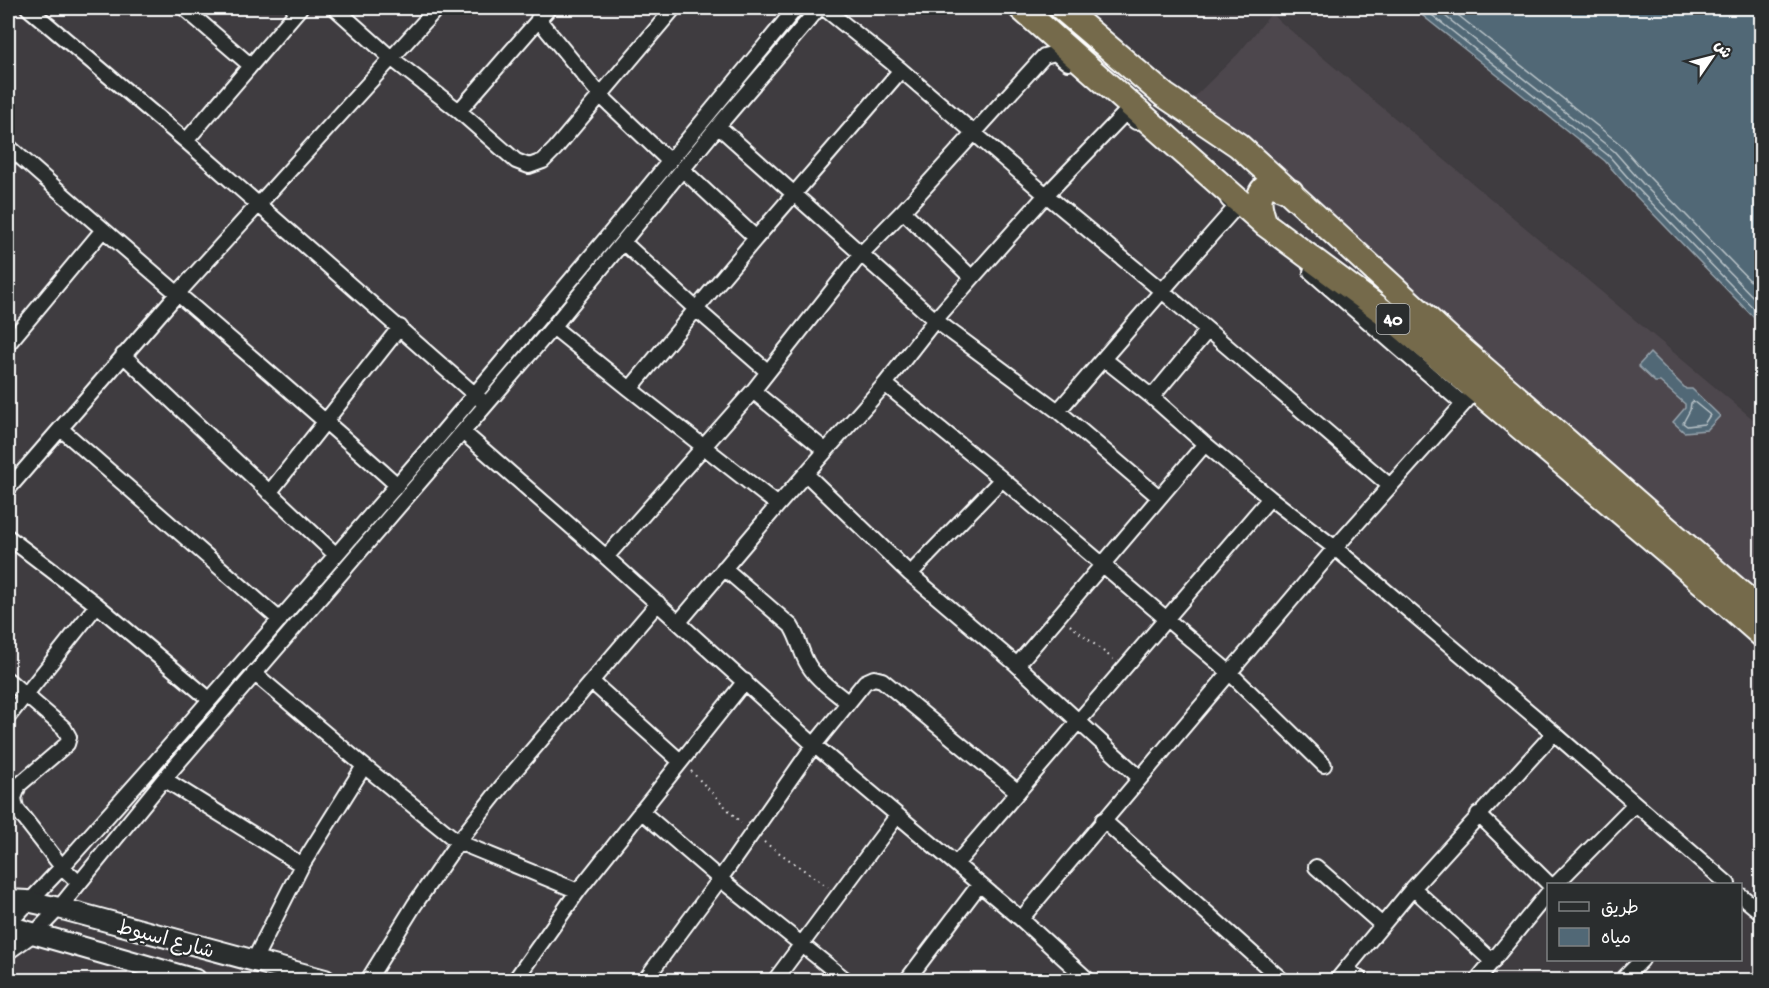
<svg xmlns="http://www.w3.org/2000/svg" width="1769" height="988" viewBox="0 0 1769 988" font-family="'Gochi Hand','Playpen Sans Arabic',sans-serif">
	<rect width="100%" height="100%" fill="#3f3c40"/>
	<filter id="ink" filterUnits="userSpaceOnUse"><feTurbulence type="fractalNoise" baseFrequency=".0167" numOctaves="2"/><feDisplacementMap in="SourceGraphic" scale="12" xChannelSelector="R" yChannelSelector="G"/><feConvolveMatrix kernelMatrix="1 2 1 2 8 2 1 2 1" color-interpolation-filters="sRGB"/></filter>
	<g filter="url(#ink)">
		<path fill="#4e474d" d="M 1271,14 L 1761,426 L 1761,596 L 1189,102 L 1238,54 Z"/>
		<path fill="#516876" stroke="#97a4ad" stroke-width="1.5" d="M 1413,8 L 1761,8 L 1761,325 L 1633,193 L 1605,161 Z
			M 1650,353 L 1686,389 L 1692,389 L 1720,416 L 1707,430 L 1684,432 L 1673,422 L 1685,408 L 1685,404 L 1660,382 L 1655,382 L 1638,366 Z"/>
		<g fill="none" stroke-linecap="round" stroke-linejoin="round">
			<path stroke="#b9c3c8" stroke-width="1.5" d="M 1423,8 L 1609,156 L 1638,189 L 1762,317
				M 1435,8 L 1614,151 L 1643,184 L 1762,306
				M 1449,8 L 1620,144 L 1650,178 L 1762,293
				M 1693,401 L 1710,415 L 1704,424 L 1687,426 L 1683,423 L 1690,410 L 1691,403 Z"/>
			<defs>
				<path id="street" d="M 28,8 L 186,141 L 481,400
					M 184,8 L 250,65
					M 335,8 L 391,58 L 459,111 L 516,161 L 529,166 L 543,161 L 555,149 L 674,8
					M 824,8 L 901,70 L 1046,195 L 1161,290 L 1390,486
					M 538,19 L 601,96 L 669,161
					M 459,111 L 549,8
					M 718,126 L 935,320 L 1058,411 C 1117,343 1176,274 1236,207 L 1228,200
					M 186,141 L 300,8
					M 8,146 C 136,260 269,370 397,485
					M 683,170 L 756,238 L 901,70
					M 756,238 L 696,309 L 767,371
					M 624,243 L 696,309 L 630,389 L 778,505
					M 1311,272 L 1463,404
					M 972,278 L 903,211 L 1044,56 L 1055,53 L 1068,63
					M 553,327 L 630,389
					M 8,344 L 102,231
					M 123,355 L 335,554
					M 1104,359 L 1152,397 L 1205,444 L 1270,498 L 1335,548 L 1554,733 L 1728,884
					M 885,384 L 1002,479 L 1230,673 L 1324,765
					M 753,391 L 826,451
					M 1152,397 L 1208,330
					M 1058,411 L 1159,497
					M 61,429 L 280,620
					M 464,433 L 606,557 L 814,745 L 865,682 L 874,678 L 882,680 L 1018,792
					M 806,474 L 910,574 L 1017,665
					M 8,489 L 178,293 L 437,8
					M 269,493 L 400,327
					M 8,537 L 97,605 L 209,699
					M 606,557 L 753,391 L 861,254 L 903,211
					M 724,568 L 791,626 C 799,639 800,649 806,661 C 815,679 833,690 847,702
					M 910,574 L 1002,479
					M 679,622 L 778,505 L 885,384 L 935,320 L 972,278 L 1046,195 L 1125,113 L 1136,122
					M 254,673 L 364,766 L 458,842 L 578,891
					M 8,680 L 64,728 L 69,737 L 67,744 L 19,785 L 14,798 L 16,808 L 62,867 L 79,883
					M 592,682 L 680,761
					M 8,717 L 97,605
					M 1139,777 L 1017,665 L 1205,444
					M 164,779 L 302,865
					M 641,811 L 720,879 L 846,980
					M 1478,814 L 1549,884
					M 1103,820 L 1282,980
					M 956,864 L 1270,498
					M 1316,867 L 1382,925
					M 1556,884 L 1635,804
					M 1413,888 L 1493,962
					M 1740,895 L 1762,913
					M 1021,919 L 1335,548 L 1476,390
					M 8,924 L 62,867 L 153,765 L 437,439 L 608,236 L 796,8
					M 8,952 L 35,933 L 59,908 L 164,779 L 553,327 L 718,126 L 819,8
					M 253,962 L 302,865 L 364,766
					M 1347,969 L 1361,980
					M 368,980 L 415,904 L 458,842 L 506,781 L 658,603
					M 515,980 L 578,891 L 745,681
					M 645,980 L 720,879 L 814,745 L 1021,919 L 1088,980
					M 775,980 L 897,816
					M 907,980 L 979,885
					M 1337,980 L 1413,888 L 1554,733
					M 1477,980 L 1548,893
					M 1622,980 L 1642,960"/>
				<path id="secondary" d="M 8,900 L 27,901 L 59,908 L 325,980
					M 8,926 L 196,980"/>
				<path id="highway" d="M 1021,8 L 1265,224 L 1393,319 L 1676,559 L 1762,635
					M 1062,8 L 1164,95 L 1238,145 L 1452,341 L 1762,612
					M 1265,224 C 1260,209 1253,191 1272,184 L 1291,192"/>
			</defs>
			<use href="#street" stroke="#fff" stroke-width="18"/>
			<use href="#secondary" stroke="#fff" stroke-width="24"/>
			<use href="#highway" stroke="#fff" stroke-width="28"/>
			<path stroke="#fff" stroke-width="2" stroke-dasharray="1.5 4.5" stroke-linecap="butt" d="M 1070,625 L 1113,659
				M 691,771 L 741,823
				M 764,842 L 828,887"/>
			<use href="#street" stroke="#2a2d2e" stroke-width="14"/>
			<use href="#secondary" stroke="#2a2d2e" stroke-width="20"/>
			<use href="#highway" stroke="#746b4b" stroke-width="24"/>
		</g>
	</g>
	<g text-anchor="middle" stroke-width="4.5" stroke-linejoin="round" paint-order="stroke">
		<rect fill="#2a2d2e" stroke="#bfc0c0" stroke-width="1.5" x="1376.5" y="304" width="33" height="30" rx="4.5"/>
		<g font-size="18" font-weight="bold" fill="#fff">
			<text x="1393" y="325">40</text>
		</g>
		<g font-size="20" fill="#fff" stroke="#2a2d2e">
			<text transform="translate(166 938) rotate(15)" y="7">شارع اسيوط</text>
		</g>
	</g>
	<rect width="1769" height="988" fill="none" stroke="#2a2d2e" stroke-width="30"/>
	<rect x="15" y="15" width="1739" height="958" fill="none" stroke="#fff" stroke-width="2" filter="url(#ink)"/>
	<rect x="1547" y="883" width="195" height="78" fill="#2a2d2e" stroke="#7f8182" stroke-width="1.5"/>
	<rect x="1559" y="902" width="30" height="9" fill="#2a2d2e" stroke="#7f8182" stroke-width="1.5"/>
	<text x="1601" y="913" font-size="18" fill="#ffffff">طريق</text>
	<rect x="1559" y="928" width="30" height="18" fill="#516876" stroke="#7f8182" stroke-width="1.5"/>
	<text x="1601" y="943" font-size="18" fill="#ffffff">مياه</text>
	<g transform="translate(1712 57) rotate(55)" stroke="#2a2d2e" stroke-width="4.5" paint-order="stroke">
	<path d="M0-4.5L10 22L0 15L-10 22Z" fill="#ffffff"/>
	<text y="-9" font-size="16" font-weight="bold" text-anchor="middle" fill="#ffffff">ش</text>
	</g>
</svg>
